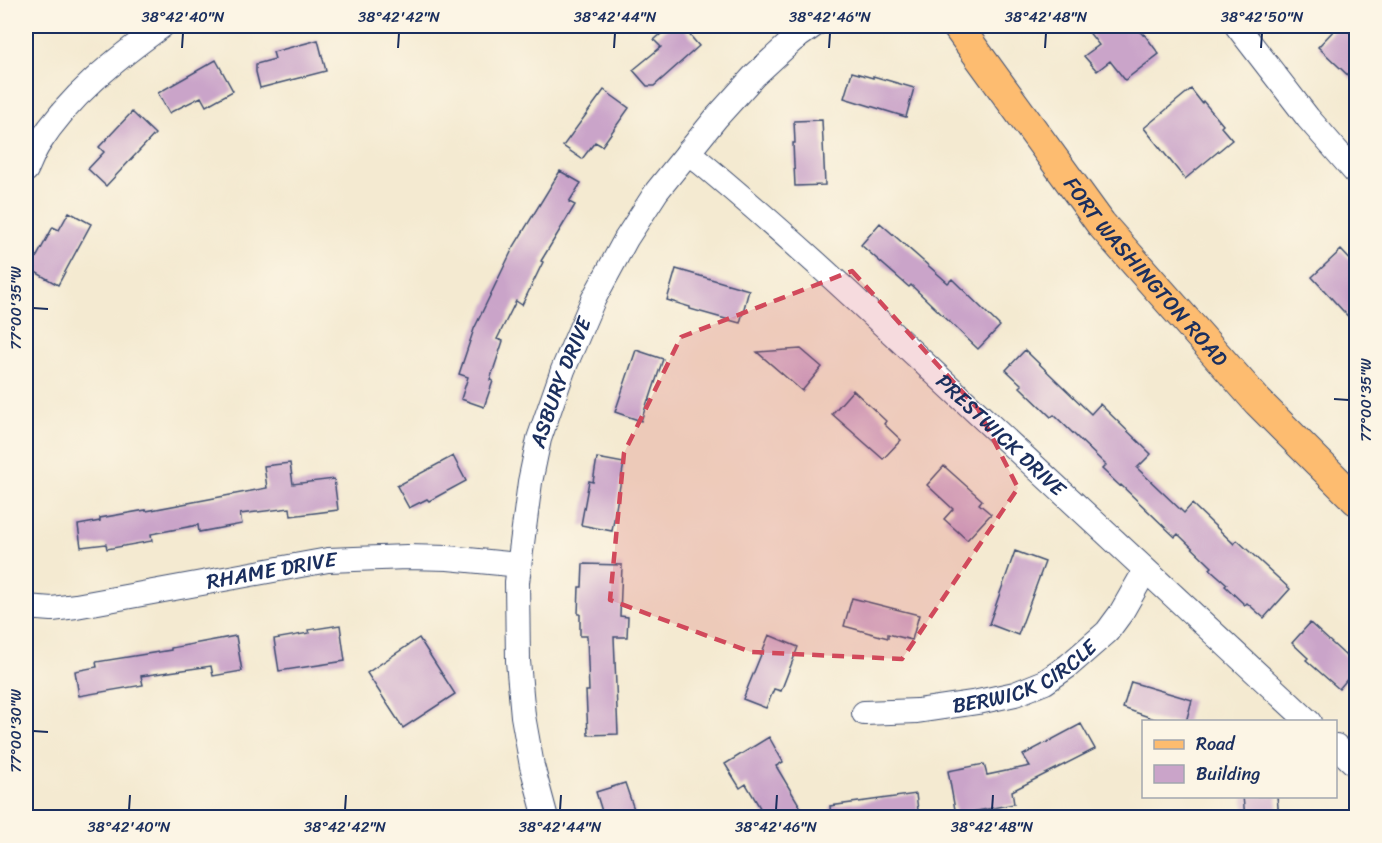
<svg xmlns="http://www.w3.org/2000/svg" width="1382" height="843" viewBox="0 0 1382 843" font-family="Sriracha,sans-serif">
	<rect width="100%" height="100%" fill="#fcf5e5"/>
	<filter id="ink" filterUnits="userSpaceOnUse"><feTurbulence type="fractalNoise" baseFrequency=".0167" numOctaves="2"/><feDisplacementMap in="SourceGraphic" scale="12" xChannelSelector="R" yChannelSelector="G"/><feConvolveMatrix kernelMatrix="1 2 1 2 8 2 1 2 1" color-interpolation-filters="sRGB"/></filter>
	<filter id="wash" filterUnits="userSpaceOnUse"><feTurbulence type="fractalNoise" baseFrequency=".008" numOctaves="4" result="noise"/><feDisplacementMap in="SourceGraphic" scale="24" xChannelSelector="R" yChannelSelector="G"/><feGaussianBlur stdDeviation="1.35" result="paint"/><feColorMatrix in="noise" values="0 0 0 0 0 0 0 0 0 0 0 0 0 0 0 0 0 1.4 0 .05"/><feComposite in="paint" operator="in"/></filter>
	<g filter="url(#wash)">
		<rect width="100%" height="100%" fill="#f4ead1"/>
		<g id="blocks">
			<path fill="#caa4c9" d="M 670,26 L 682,26 L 699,46 L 654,86 L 647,86 L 633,70 L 661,47 L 654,40 Z
				M 1084,26 L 1135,26 L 1143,35 L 1144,34 L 1159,54 L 1125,80 L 1110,61 L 1097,71 L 1084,56 L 1099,45 Z
				M 1338,26 L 1343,26 L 1356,38 L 1356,83 L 1318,47 Z
				M 318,40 L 326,71 L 260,88 L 256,72 L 256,64 L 275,59 L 273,52 Z
				M 216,60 L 233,91 L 206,106 L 201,97 L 169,113 L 158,93 Z
				M 852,72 L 873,78 L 873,76 L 914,88 L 906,117 L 844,98 Z
				M 1191,89 L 1202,103 L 1203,101 L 1223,125 L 1221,127 L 1232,140 L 1185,179 L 1144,128 Z
				M 604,90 L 629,108 L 602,146 L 595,142 L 582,159 L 563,146 Z
				M 132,112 L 155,134 L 106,186 L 88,169 L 104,152 L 99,147 Z
				M 822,120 L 825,185 L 795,186 L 793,143 L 795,143 L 794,121 Z
				M 560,171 L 581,183 L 569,202 L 575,205 L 541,261 L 543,262 L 522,305 L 516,301 L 497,339 L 503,341 L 490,380 L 493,381 L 484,407 L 461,399 L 468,377 L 459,374 L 474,329 L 513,248 Z
				M 69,212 L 91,224 L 58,285 L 30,269 L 53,227 L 59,230 Z
				M 880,223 L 948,283 L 952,279 L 1000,326 L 978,349 L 911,285 L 909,287 L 861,245 Z
				M 1341,250 L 1356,266 L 1356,325 L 1312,277 Z
				M 676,269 L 749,290 L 740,323 L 690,309 L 690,307 L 667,300 Z
				M 801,349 L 822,367 L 802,391 L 757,352 Z
				M 636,350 L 663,359 L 649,401 L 648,400 L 641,421 L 615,412 Z
				M 1025,350 L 1091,414 L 1100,404 L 1151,454 L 1137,468 L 1184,513 L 1192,504 L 1234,544 L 1237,540 L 1290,589 L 1264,618 L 1247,603 L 1245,605 L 1225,586 L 1227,584 L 1210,569 L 1212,567 L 1178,534 L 1175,537 L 1121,485 L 1120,486 L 1102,469 L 1106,465 L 1054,415 L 1051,417 L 1020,387 L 1022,385 L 1006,370 Z
				M 853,390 L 886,421 L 884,424 L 901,440 L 883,459 L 832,414 Z
				M 453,456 L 466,481 L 429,501 L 427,499 L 409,508 L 397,486 Z
				M 597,458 L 624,463 L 612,531 L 581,525 L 589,481 L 593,482 Z
				M 290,463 L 293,484 L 334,479 L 338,510 L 291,516 L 290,508 L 240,514 L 242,524 L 199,532 L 198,525 L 151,534 L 152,541 L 107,549 L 106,544 L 81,547 L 78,525 L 100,521 L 100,518 L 146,510 L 146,511 L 267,488 L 264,466 Z
				M 944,466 L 982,500 L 979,504 L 991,514 L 967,540 L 944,519 L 953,509 L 927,485 Z
				M 1015,551 L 1045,562 L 1018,635 L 989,624 Z
				M 583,564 L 622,565 L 620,616 L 628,617 L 627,637 L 614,637 L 618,734 L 588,735 L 586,691 L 589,691 L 587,636 L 580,636 L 580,614 L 578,614 L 579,587 L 582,587 Z
				M 852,598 L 919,615 L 912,640 L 888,634 L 888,638 L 844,626 Z
				M 1310,623 L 1356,665 L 1356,669 L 1339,689 L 1306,660 L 1308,658 L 1292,643 Z
				M 340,625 L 345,661 L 279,671 L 274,639 L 309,633 L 308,630 Z
				M 769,635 L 798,647 L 781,691 L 774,689 L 766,708 L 743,699 Z
				M 236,636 L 242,671 L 213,676 L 211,666 L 141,676 L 143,685 L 79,696 L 75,671 L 97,667 L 96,662 L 171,650 L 171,648 Z
				M 419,638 L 455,694 L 403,728 L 367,673 Z
				M 1131,682 L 1192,700 L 1186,722 L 1163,722 L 1123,708 Z
				M 1081,724 L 1095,749 L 1012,791 L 1014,804 L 956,815 L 948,771 L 984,764 L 987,775 L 1030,766 L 1023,755 Z
				M 769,737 L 783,762 L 776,766 L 807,818 L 766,818 L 746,784 L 740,788 L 725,764 Z
				M 625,783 L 637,818 L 604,818 L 596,792 Z
				M 916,794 L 919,818 L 831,818 L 830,806 Z
				M 1243,796 L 1277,796 L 1279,818 L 1245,818 Z"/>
		</g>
	</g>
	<g filter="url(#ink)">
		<use href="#blocks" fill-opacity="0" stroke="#3c4b6f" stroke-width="1.5"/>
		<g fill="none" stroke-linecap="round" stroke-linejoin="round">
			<defs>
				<g id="minor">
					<path d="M 1237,26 L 1308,118 L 1356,173"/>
					<path id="s1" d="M 688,152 C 787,233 880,322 974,410 C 1085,514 1197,618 1309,722"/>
					<path d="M 26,170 C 30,162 33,153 38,145 C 69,96 116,59 162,26"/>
					<path id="s2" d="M 26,607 L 52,609 L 76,606 L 328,560 L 407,557 L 448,558 L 519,565"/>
					<path id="s3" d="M 864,713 L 917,711 L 978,702 L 1015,694 L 1045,682 L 1068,666 L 1107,632 L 1121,613 L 1145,571"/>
					<path d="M 1336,746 L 1356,765"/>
					<path id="s4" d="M 546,818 L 532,766 L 523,716 L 518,661 L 517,582 L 530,482 L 539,439 L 563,370 L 593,300 L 626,239 L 657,191 L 716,118 L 754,76 L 793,40 L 813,26"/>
				</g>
				<g id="major">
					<path id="s5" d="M 957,26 L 1101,224 L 1258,402 L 1356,500"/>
				</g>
			</defs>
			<use href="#minor" stroke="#3c4b6f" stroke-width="26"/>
			<use href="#major" stroke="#3c4b6f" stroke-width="32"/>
			<use href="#minor" stroke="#fff" stroke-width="24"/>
			<use href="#major" stroke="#fdbc6f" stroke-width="30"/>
		</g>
	</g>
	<path fill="#d1495b" fill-opacity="0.2" stroke="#d1495b" stroke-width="4.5" stroke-dasharray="12 8" stroke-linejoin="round" d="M 852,271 L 978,409 L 1018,488 L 902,659 L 751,652 L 610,600 L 624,453 L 681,337 Z"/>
	<path fill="none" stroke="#1b2f5e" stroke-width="2" d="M 182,48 L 183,33M 398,48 L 399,33M 614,48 L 615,33M 829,48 L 830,33M 1045,48 L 1046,33M 1261,48 L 1262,33M 33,308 L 48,309M 1334,399 L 1349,400M 33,731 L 48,732M 129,810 L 130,795M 345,810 L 346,795M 560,810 L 561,795M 776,810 L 777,795M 992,810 L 993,795"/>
	<g text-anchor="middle" stroke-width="5" stroke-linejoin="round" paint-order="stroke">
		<g font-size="21" fill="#1b2f5e" stroke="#fcf5e5">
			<text dy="7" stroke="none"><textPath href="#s5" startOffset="310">FORT WASHINGTON ROAD</textPath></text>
			<text dy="7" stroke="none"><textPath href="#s4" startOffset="444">ASBURY DRIVE</textPath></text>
			<text dy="7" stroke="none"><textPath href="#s1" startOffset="422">PRESTWICK DRIVE</textPath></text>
			<text dy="7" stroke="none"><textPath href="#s2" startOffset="249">RHAME DRIVE</textPath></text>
			<text dy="7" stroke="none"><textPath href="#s3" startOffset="168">BERWICK CIRCLE</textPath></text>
		</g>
	</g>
	<rect width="1382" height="843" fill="none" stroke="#fcf5e5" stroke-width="66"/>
	<rect x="1142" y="720" width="195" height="78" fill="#fcf5e5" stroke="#a2a6af" stroke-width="1.5"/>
	<rect x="1154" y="740" width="30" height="9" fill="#fdbc6f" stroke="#a2a6af" stroke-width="1.5"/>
	<text x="1196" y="750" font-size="18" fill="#1b2f5e">Road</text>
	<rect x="1154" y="765" width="30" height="18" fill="#caa4c9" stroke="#a2a6af" stroke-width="1.5"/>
	<text x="1196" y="780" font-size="18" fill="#1b2f5e">Building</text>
	<rect x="33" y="33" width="1316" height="777" fill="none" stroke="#1b2f5e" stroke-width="2"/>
	<g font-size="15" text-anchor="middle" fill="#1b2f5e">
		<text x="183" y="22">38°42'40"N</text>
		<text x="399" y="22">38°42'42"N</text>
		<text x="615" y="22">38°42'44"N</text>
		<text x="830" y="22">38°42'46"N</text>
		<text x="1046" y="22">38°42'48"N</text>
		<text x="1262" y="22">38°42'50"N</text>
		<text transform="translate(16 308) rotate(-90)" y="5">77°00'35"W</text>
		<text transform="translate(1366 400) rotate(-90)" y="5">77°00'35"W</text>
		<text transform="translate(16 731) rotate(-90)" y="5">77°00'30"W</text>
		<text x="129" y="832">38°42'40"N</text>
		<text x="345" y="832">38°42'42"N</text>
		<text x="560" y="832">38°42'44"N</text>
		<text x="776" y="832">38°42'46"N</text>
		<text x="992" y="832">38°42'48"N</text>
	</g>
</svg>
